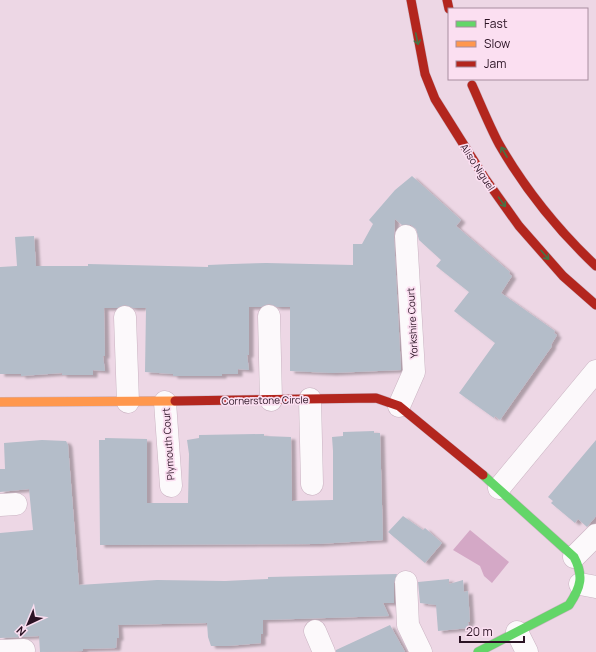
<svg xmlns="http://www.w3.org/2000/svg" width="596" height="652" viewBox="0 0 596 652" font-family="Manrope,sans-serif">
	<defs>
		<filter id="shadow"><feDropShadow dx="4.5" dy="2.5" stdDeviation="1" flood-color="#0004"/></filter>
	</defs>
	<rect width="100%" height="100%" fill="#edd7e5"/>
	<path fill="#d4a8c6" d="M 470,530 L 509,562 L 492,583 L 484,576 L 480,566 L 453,550 Z"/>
	<path fill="#b4bdc9" filter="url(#shadow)" d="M 412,176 L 461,220 L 456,226 L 510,272 L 509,274 L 512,276 L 501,293 L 555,331 L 554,333 L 557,335 L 551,345 L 552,346 L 500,420 L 495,416 L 494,418 L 459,393 L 495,343 L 454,311 L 469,292 L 436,266 L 441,260 L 419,240 L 416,229 L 411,225 L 402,225 L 395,219 L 394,237 L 401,370 L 332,373 L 290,371 L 290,307 L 277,307 L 269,304 L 261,307 L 249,307 L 249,355 L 247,355 L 249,370 L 238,369 L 238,374 L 222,374 L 222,376 L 173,376 L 173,374 L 145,372 L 146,308 L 133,308 L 125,305 L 117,308 L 104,308 L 105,356 L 103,356 L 105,371 L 93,370 L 93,375 L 62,375 L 62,373 L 21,376 L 21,374 L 0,374 L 0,267 L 17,266 L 15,237 L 34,236 L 36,266 L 88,266 L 88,264 L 208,267 L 208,265 L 232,264 L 266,263 L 353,265 L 353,244 L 362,244 L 373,224 L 369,220 L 395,190 Z
		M 374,431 L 374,433 L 380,433 L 383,540 L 318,544 L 100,545 L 99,440 L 105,440 L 105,438 L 147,439 L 147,503 L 188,503 L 189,454 L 187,440 L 199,438 L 199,435 L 264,434 L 264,436 L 291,437 L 292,501 L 333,500 L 333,451 L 332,437 L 343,436 L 343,432 Z
		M 42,440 L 66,441 L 68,445 L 79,585 L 157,580 L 225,581 L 268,579 L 268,577 L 397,574 L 394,583 L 394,603 L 383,603 L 389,616 L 263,620 L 263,634 L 261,634 L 261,643 L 227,646 L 211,646 L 208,637 L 207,623 L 118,625 L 119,638 L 117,638 L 116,648 L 83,649 L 83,651 L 40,652 L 39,636 L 0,638 L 0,533 L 33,530 L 29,489 L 0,492 L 0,469 L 5,469 L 4,443 Z
		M 596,440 L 596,516 L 587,527 L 578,519 L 575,523 L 551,503 L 553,501 L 548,497 Z
		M 403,516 L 423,530 L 425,528 L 442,543 L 425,563 L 388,532 Z
		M 449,579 L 449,584 L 463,580 L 464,592 L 468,591 L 470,622 L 468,622 L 469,628 L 438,631 L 436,605 L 420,603 L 418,582 Z
		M 390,625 L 405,652 L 336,652 L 336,650 Z"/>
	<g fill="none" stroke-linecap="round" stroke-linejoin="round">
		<defs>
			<path id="street" d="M 269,316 L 271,400
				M 125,317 L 128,402
				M 310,399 L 312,484
				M 165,402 L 171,486
				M 399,406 L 414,372 L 406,236
				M 499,488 L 596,371
				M 0,505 L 16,504
				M 574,557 L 596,535
				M 406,582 L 408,625 L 421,652
				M 580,584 L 596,587
				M 315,631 L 324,652
				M 517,632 L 527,652
				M 0,651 L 24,650"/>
			<path id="fast" d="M 478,652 L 569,605 C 581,587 584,576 574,557 L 483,475"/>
			<path id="slow" d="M 0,402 L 175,401"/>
			<path id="jam" d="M 411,0 L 425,74 L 435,99 L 484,177 L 519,226 L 563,276 L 596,305
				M 447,0 L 449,9
				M 472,85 C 481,105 489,125 499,144 C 525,189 558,230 596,266
				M 175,401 L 376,398 L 399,406 L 483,475"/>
		</defs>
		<use href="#street" stroke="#cab3c2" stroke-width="23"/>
		<use href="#fast" stroke="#cab3c2" stroke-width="10"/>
		<use href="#slow" stroke="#cab3c2" stroke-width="10"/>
		<use href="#jam" stroke="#cab3c2" stroke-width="10"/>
		<use href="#street" stroke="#fcf9fb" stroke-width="22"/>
		<use href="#fast" stroke="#63d668" stroke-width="9"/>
		<use href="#slow" stroke="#ff974d" stroke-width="9"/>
		<use href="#jam" stroke="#b3261e" stroke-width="9"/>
	</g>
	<defs><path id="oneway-shaft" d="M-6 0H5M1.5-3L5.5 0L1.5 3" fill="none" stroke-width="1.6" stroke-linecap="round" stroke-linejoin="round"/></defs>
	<g stroke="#477446">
		<use href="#oneway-shaft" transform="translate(417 39) rotate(78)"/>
		<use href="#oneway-shaft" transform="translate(504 152) rotate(-120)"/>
		<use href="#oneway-shaft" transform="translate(502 202) rotate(54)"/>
		<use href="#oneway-shaft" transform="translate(545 255) rotate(49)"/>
	</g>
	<g text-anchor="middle" stroke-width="3.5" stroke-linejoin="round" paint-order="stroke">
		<g font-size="10" fill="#2b1324" stroke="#fbdff1">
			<text transform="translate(478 167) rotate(57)" y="4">Aliso Niguel</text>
			<text transform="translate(412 323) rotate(-93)" y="4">Yorkshire Court</text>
			<text transform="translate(265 400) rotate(-1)" y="4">Cornerstone Circle</text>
			<text transform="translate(168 444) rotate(-94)" y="4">Plymouth Court</text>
		</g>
	</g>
	<rect x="448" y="8" width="140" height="72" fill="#fbdff1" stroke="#a88d9f"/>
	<rect x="456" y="21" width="20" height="6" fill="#63d668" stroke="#a88d9f"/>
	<text x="484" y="28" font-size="12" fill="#2b1324">Fast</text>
	<rect x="456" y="41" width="20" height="6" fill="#ff974d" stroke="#a88d9f"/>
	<text x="484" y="48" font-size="12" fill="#2b1324">Slow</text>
	<rect x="456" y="61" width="20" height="6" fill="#b3261e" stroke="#a88d9f"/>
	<text x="484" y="68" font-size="12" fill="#2b1324">Jam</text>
	<g transform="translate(28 624) rotate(224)" stroke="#fbdff1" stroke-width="3" paint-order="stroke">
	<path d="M0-3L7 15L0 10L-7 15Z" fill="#2b1324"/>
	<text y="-6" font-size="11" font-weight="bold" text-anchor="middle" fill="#2b1324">N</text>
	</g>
	<path d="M460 636v6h64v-6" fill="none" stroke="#2b1324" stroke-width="2"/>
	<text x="466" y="636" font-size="12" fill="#2b1324" stroke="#fbdff1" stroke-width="3" paint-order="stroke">20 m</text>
</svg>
